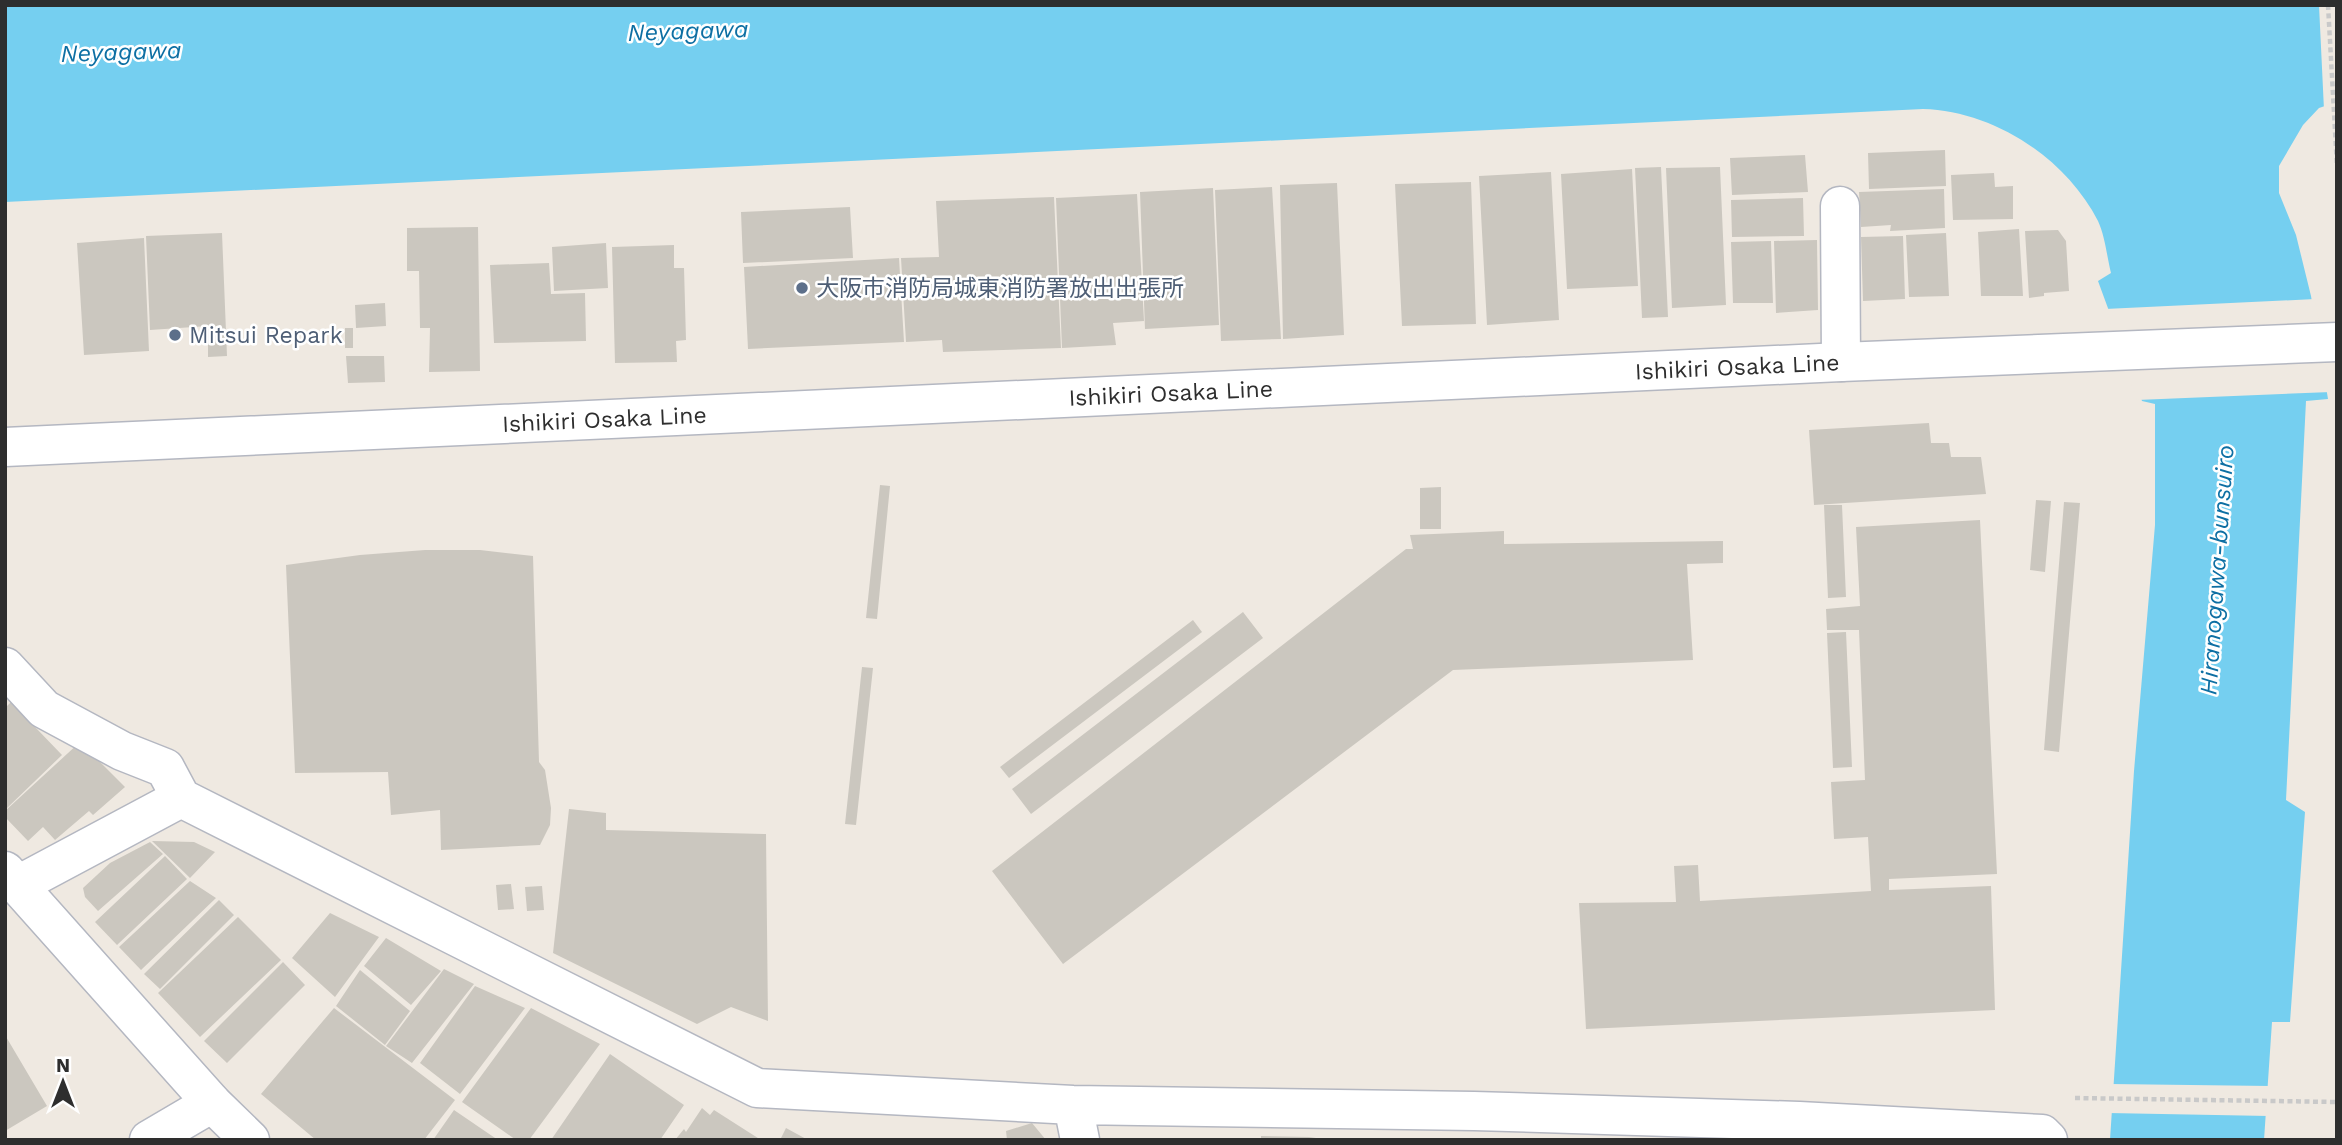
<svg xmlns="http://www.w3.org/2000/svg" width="2342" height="1145" viewBox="0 0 2342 1145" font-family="'Work Sans','Noto Sans JP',sans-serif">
	<rect width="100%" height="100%" fill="#efe9e1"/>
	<path fill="#75cff0" d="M 5,5 L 2337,5 L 2337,102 L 2319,108 L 2303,125 L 2279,166 L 2279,193 L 2296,235 L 2311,296 L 2328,399 L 2306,401 L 2286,800 L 2305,812 L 2290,1022 L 2272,1022 L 2264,1140 L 2110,1140 L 2134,771 L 2155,525 L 2155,404 L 2142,401 L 2098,281 L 2111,273 C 2107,257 2105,236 2098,221 C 2065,157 1993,111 1923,109 L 5,202 Z"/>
	<path fill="#efe9e1" d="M 2319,5 L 2337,5 L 2337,106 L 2324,110 Z
		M 2315,299 L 2331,392 L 2137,400 L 2105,309 Z
		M 2110,1084 L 2271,1086 L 2269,1116 L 2108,1113 Z"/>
	<path fill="#cbc7bf" d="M 1945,150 L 1946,186 L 1869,189 L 1868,153 Z
		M 1805,155 L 1808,192 L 1732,195 L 1730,158 Z
		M 1661,167 L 1668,317 L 1642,318 L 1635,168 Z
		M 1720,167 L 1726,305 L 1672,308 L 1666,168 Z
		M 1632,169 L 1638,286 L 1567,289 L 1561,174 Z
		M 1551,172 L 1559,320 L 1487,325 L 1479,176 Z
		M 1994,173 L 1995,187 L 2013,186 L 2013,219 L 1953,220 L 1951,175 Z
		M 1471,182 L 1476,324 L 1402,326 L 1395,184 Z
		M 1337,183 L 1344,335 L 1283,339 L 1280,185 Z
		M 1272,187 L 1281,339 L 1221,341 L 1215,190 Z
		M 1213,188 L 1219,325 L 1145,329 L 1140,192 Z
		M 1944,189 L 1945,228 L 1890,231 L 1891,225 L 1861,227 L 1859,192 Z
		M 1137,194 L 1144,321 L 1113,323 L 1116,345 L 1062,348 L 1056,198 Z
		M 1054,197 L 1061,348 L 943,352 L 942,340 L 906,342 L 901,258 L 939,257 L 936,201 Z
		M 1803,198 L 1804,236 L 1732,237 L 1731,200 Z
		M 850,207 L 853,258 L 743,263 L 741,212 Z
		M 478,227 L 480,371 L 429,372 L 430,328 L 420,328 L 419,271 L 407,271 L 407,228 Z
		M 2019,229 L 2023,296 L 1981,296 L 1978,232 Z
		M 2058,230 L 2066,241 L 2069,291 L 2044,293 L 2044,296 L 2029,298 L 2025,231 Z
		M 222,233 L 227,356 L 208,357 L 208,326 L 150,330 L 146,236 Z
		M 1946,233 L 1949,296 L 1909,297 L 1906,235 Z
		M 1903,236 L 1905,299 L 1863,301 L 1861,237 Z
		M 144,238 L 149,351 L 84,355 L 77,243 Z
		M 1817,240 L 1818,310 L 1776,313 L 1774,241 Z
		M 1771,241 L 1773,303 L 1733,303 L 1731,242 Z
		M 606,243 L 608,288 L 554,291 L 552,247 Z
		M 674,245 L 674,268 L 684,268 L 686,340 L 676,341 L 677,362 L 615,363 L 612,247 Z
		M 899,258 L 904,342 L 748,349 L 744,267 Z
		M 549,263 L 551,294 L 585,293 L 586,341 L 494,343 L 490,265 Z
		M 385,303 L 386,326 L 356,328 L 355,305 Z
		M 345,328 L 353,328 L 353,348 L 345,348 Z
		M 346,356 L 384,356 L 385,382 L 348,383 Z
		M 1929,423 L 1931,443 L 1949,443 L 1951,457 L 1981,457 L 1986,494 L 1814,505 L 1809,430 Z
		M 880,485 L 890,486 L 877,619 L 866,618 Z
		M 1441,487 L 1441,529 L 1420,529 L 1420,488 Z
		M 2036,500 L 2051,501 L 2045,572 L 2030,570 Z
		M 2064,502 L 2080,503 L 2059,752 L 2044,750 Z
		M 1824,505 L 1842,505 L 1846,597 L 1828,598 Z
		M 1980,520 L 1997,874 L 1889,879 L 1889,890 L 1991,886 L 1995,1010 L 1586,1029 L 1579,903 L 1676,902 L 1674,866 L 1698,865 L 1700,901 L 1871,891 L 1868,837 L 1834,839 L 1831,782 L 1865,780 L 1859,630 L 1827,630 L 1826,609 L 1860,606 L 1856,527 Z
		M 1504,531 L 1504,544 L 1723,541 L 1723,563 L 1687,564 L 1693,660 L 1453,670 L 1063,964 L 992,871 L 1406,549 L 1413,549 L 1410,535 Z
		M 425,550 L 480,550 L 533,556 L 539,762 L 545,770 L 551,808 L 550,825 L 540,845 L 441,850 L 440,810 L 391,815 L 388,772 L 295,773 L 286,565 L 360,555 Z
		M 1243,612 L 1263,638 L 1031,814 L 1012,789 Z
		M 1193,620 L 1202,632 L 1009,778 L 1000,767 Z
		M 1846,632 L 1852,767 L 1833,768 L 1827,633 Z
		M 862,667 L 873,668 L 856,825 L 845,824 Z
		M 11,702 L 62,755 L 5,810 L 5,708 Z
		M 80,742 L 125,787 L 93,815 L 89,811 L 55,840 L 43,827 L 28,841 L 5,817 L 5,811 Z
		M 569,809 L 606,813 L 606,830 L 766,834 L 768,1021 L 731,1007 L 697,1024 L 553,953 Z
		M 152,841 L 194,842 L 215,852 L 190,878 Z
		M 150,842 L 163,854 L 98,911 L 85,897 L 83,888 L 110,863 Z
		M 165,856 L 187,879 L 117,945 L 95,922 Z
		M 190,881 L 216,898 L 141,970 L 119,947 Z
		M 511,884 L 514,909 L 498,910 L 496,885 Z
		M 542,886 L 544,910 L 527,911 L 525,887 Z
		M 219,900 L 234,915 L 160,989 L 144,974 Z
		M 330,913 L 379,937 L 335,997 L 292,958 Z
		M 238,917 L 281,960 L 200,1037 L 158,993 Z
		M 386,938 L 441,971 L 411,1005 L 364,966 Z
		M 283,962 L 305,985 L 227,1063 L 204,1041 Z
		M 444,969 L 474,984 L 412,1063 L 386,1046 Z
		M 360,970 L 410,1011 L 385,1045 L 336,1006 Z
		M 475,986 L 525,1008 L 460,1094 L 420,1063 Z
		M 334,1008 L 455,1100 L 424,1140 L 316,1140 L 261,1094 Z
		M 531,1008 L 600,1044 L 529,1140 L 516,1140 L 462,1102 Z
		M 5,1035 L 47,1106 L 5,1131 Z
		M 610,1054 L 684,1105 L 660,1140 L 551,1140 Z
		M 702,1108 L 710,1115 L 714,1110 L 761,1140 L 675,1140 L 684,1129 L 686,1132 Z
		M 454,1110 L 498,1140 L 433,1140 Z
		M 1032,1123 L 1046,1140 L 1007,1140 L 1006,1131 Z
		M 786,1128 L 808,1140 L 780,1140 Z
		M 1261,1136 L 1309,1137 L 1316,1138 L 1261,1140 Z"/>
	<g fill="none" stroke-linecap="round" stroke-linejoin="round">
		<defs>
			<path id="minor" d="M 1840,206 L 1841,362
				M 5,667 L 44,709 L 122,751 L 165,768 L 181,798 L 757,1088 L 1073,1105 L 1474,1111 L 1799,1121 L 2042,1134 L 2048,1140
				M 18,885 L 181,798
				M 1073,1105 L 1080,1140
				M 149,1140 L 212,1103"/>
			<path id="tertiary" d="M 5,871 L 212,1103 L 250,1140"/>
			<g id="secondary">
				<path id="s1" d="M 5,447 L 1841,362 L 2337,342"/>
			</g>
		</defs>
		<use href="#minor" stroke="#b4b7c1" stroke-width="41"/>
		<use href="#tertiary" stroke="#b4b7c1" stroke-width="41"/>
		<use href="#secondary" stroke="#b4b7c1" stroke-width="41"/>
		<path stroke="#c9c9c9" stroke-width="4.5" stroke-dasharray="5 3.5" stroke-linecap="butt" d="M 2328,5 L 2337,166
			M 2075,1098 L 2337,1102"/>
		<use href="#minor" stroke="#fff" stroke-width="38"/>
		<use href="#tertiary" stroke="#fff" stroke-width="38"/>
		<use href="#secondary" stroke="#fff" stroke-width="38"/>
	</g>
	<g fill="#5c6f8a" stroke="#fff" stroke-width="2.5">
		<circle cx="802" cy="288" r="7"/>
		<circle cx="175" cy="335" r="7"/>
	</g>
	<g text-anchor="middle" stroke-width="5" stroke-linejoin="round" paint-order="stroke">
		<g font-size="23" fill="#4e5e75" stroke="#fff" text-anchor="start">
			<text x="816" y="296">大阪市消防局城東消防署放出出張所</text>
			<text x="189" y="343">Mitsui Repark</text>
		</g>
		<g font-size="23" fill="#2e2e2e" stroke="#fff">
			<text dy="8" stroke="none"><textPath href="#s1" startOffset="1734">Ishikiri Osaka Line</textPath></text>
			<text dy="8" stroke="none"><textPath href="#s1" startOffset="1167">Ishikiri Osaka Line</textPath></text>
			<text dy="8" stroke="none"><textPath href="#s1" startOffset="600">Ishikiri Osaka Line</textPath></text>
		</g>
		<g font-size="24" font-style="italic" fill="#0d6fa3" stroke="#fff">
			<text transform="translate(688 31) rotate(-2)" y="8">Neyagawa</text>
			<text transform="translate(121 52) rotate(-2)" y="8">Neyagawa</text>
			<text transform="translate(2217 570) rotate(-86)" y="8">Hiranogawa-bunsuiro</text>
		</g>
	</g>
	<rect width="2342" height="1145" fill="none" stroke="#2e2e2e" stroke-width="14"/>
	<g transform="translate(63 1082)" stroke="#ffffff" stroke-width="5" paint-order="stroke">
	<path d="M0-5L12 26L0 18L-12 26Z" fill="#2e2e2e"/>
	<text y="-10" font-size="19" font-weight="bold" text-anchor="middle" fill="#2e2e2e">N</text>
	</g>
</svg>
